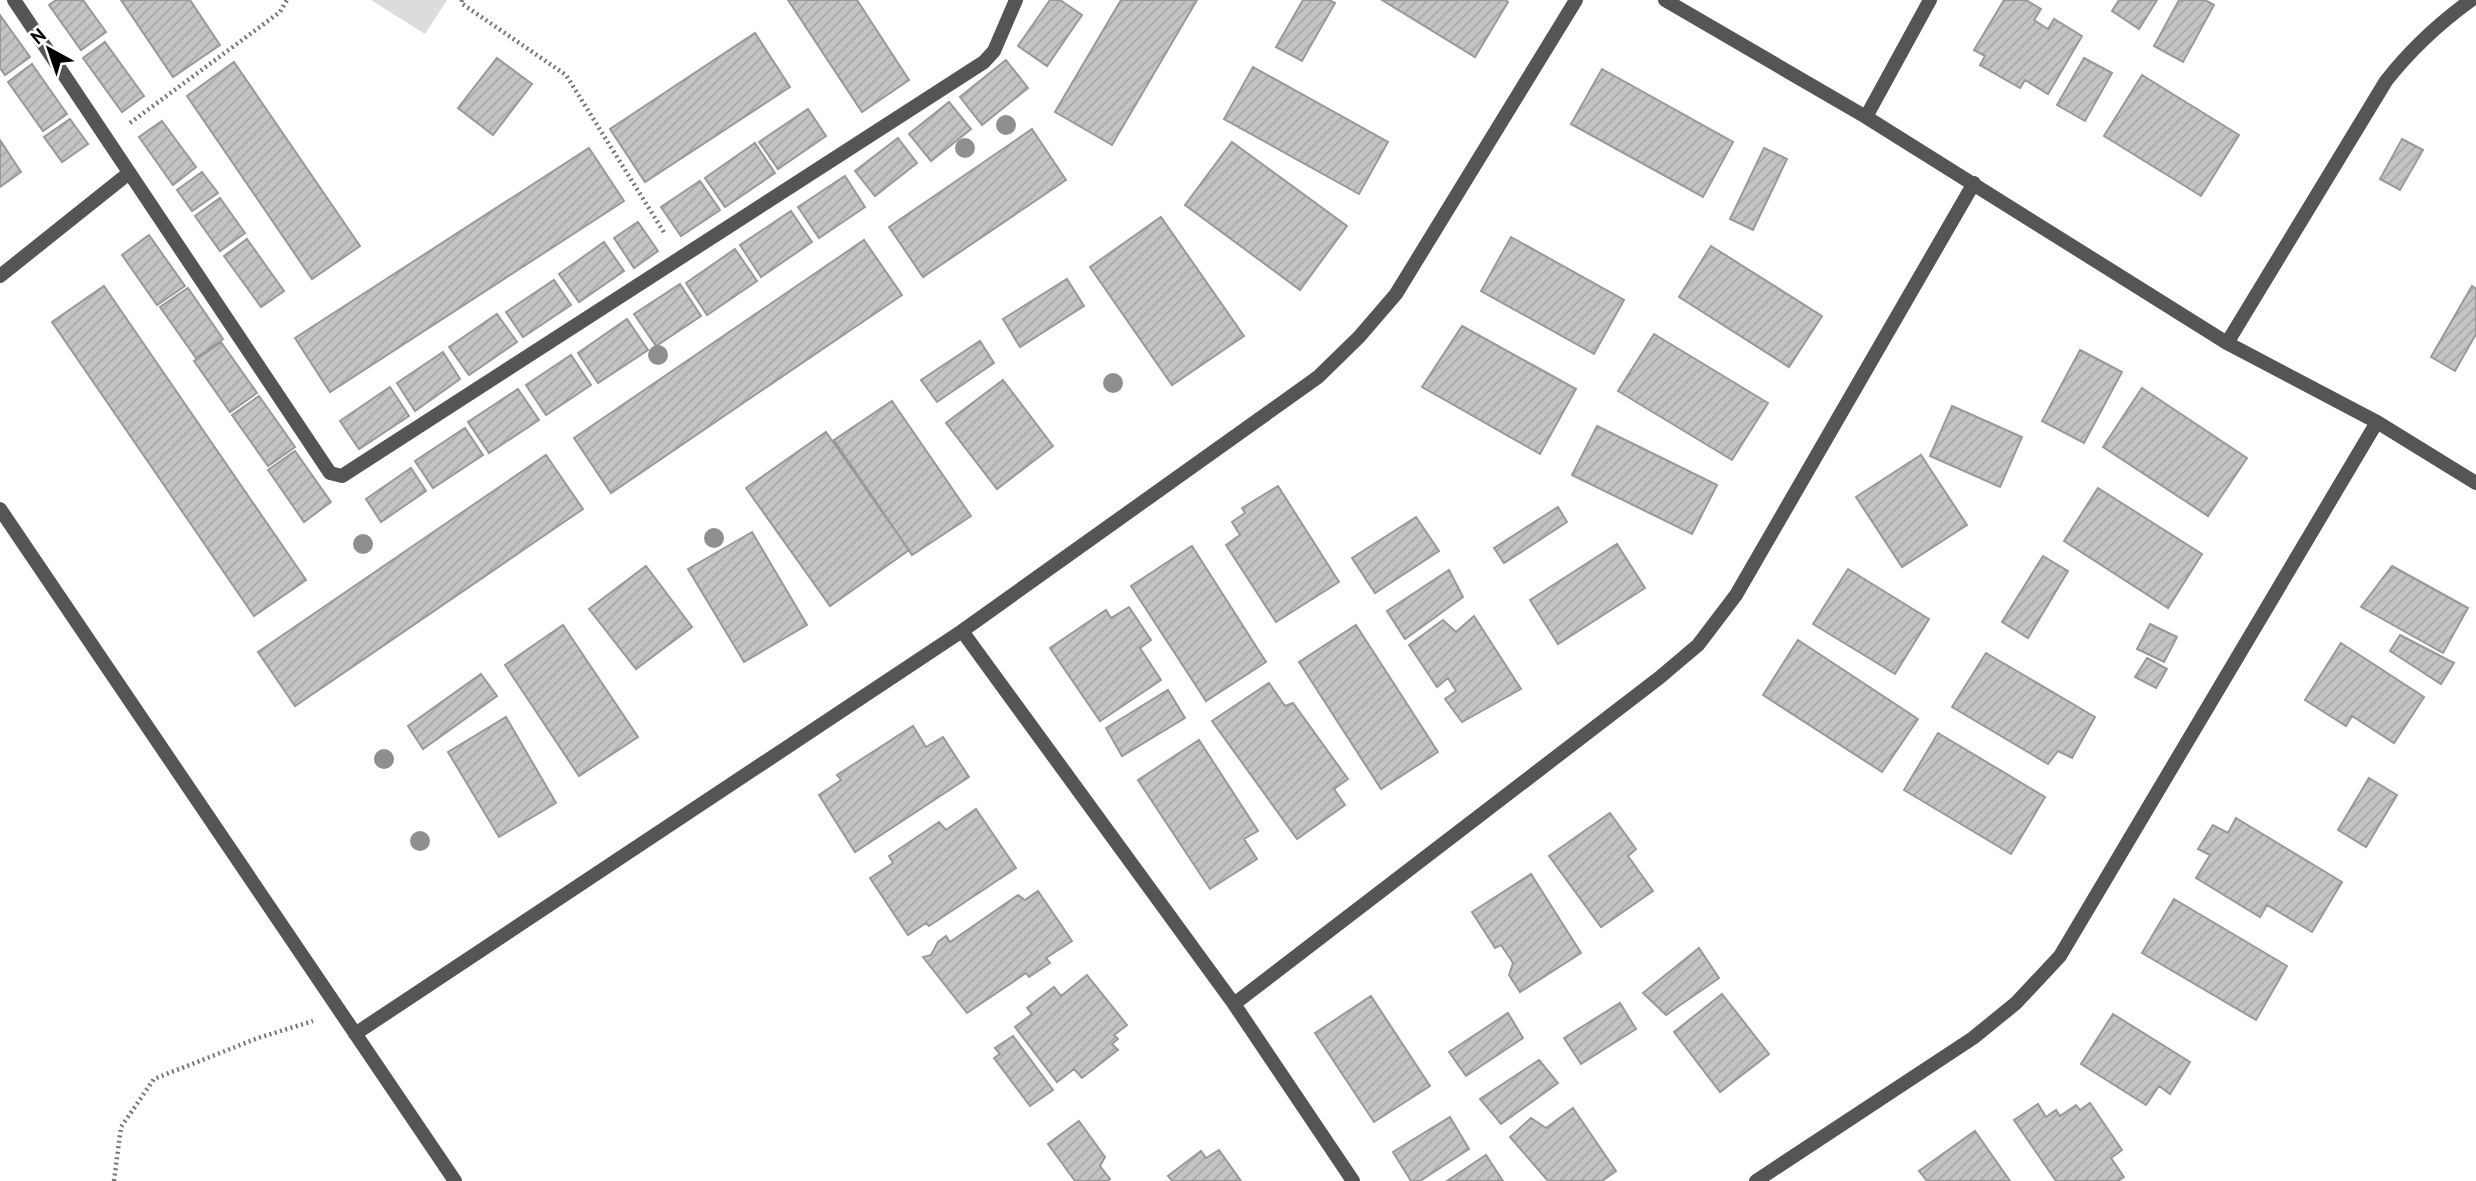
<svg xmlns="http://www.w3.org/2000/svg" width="2476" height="1181" viewBox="0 0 2476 1181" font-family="'PT Sans',sans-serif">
	<defs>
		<pattern id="building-hatch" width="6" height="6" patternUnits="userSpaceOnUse" patternTransform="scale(1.75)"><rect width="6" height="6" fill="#c4c4c4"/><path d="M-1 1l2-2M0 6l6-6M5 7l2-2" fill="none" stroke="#a7a7a7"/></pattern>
	</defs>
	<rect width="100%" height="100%" fill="#fff"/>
	<path fill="#dcdcdc" d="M 371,0 L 447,0 L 425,34 Z"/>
	<path fill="url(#building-hatch)" stroke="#999" stroke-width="2" d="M 56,0 L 83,0 L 106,32 L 81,50 L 49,5 Z
		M 121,0 L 190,0 L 220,45 L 173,77 Z
		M 788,0 L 857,0 L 909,80 L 862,112 Z
		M 1050,0 L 1060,0 L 1082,15 L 1047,66 L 1018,46 Z
		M 1121,0 L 1197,0 L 1112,145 L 1055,112 Z
		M 1303,0 L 1329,0 L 1335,3 L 1302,61 L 1276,47 Z
		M 1382,0 L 1506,0 L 1508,2 L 1475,57 Z
		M 2004,0 L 2026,0 L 2041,9 L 2034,20 L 2048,29 L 2054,19 L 2082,36 L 2048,94 L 2025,80 L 2020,88 L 1980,65 L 1985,56 L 1974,50 Z
		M 2119,0 L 2157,0 L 2139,29 L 2112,11 Z
		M 2179,0 L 2205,0 L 2214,5 L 2183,62 L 2154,46 Z
		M 0,15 L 30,57 L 5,75 L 0,68 Z
		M 755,33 L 790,87 L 645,182 L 610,129 Z
		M 105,42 L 144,96 L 122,112 L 83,58 Z
		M 497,58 L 532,84 L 493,135 L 458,108 Z
		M 2084,58 L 2112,73 L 2085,121 L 2057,105 Z
		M 1006,60 L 1028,88 L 982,125 L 960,97 Z
		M 234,62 L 360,246 L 312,279 L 187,96 Z
		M 32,64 L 67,114 L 43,131 L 8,82 Z
		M 1253,67 L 1388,142 L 1359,194 L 1224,119 Z
		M 1602,69 L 1733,142 L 1703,197 L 1571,124 Z
		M 2142,75 L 2239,135 L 2201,196 L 2104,136 Z
		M 949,102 L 971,129 L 931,161 L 909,134 Z
		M 808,109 L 826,136 L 778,169 L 759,142 Z
		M 70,119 L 88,144 L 62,162 L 44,137 Z
		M 162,121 L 196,167 L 173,185 L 139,137 Z
		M 1032,129 L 1066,180 L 923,277 L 889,227 Z
		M 898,138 L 917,163 L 875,196 L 855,171 Z
		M 2402,139 L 2423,150 L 2400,190 L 2380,179 Z
		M 0,140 L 21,172 L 0,187 Z
		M 1232,142 L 1347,226 L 1300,290 L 1185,205 Z
		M 755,143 L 775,173 L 725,207 L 705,178 Z
		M 589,148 L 624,201 L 330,392 L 295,338 Z
		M 1764,148 L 1787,159 L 1753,230 L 1730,219 Z
		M 202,172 L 218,193 L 192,211 L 177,190 Z
		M 845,176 L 865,207 L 819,238 L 798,207 Z
		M 700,181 L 720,210 L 681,236 L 661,207 Z
		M 220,198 L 245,233 L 220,251 L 195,216 Z
		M 791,211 L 812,242 L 761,277 L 740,245 Z
		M 1161,217 L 1244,336 L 1172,385 L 1090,267 Z
		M 638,222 L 658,251 L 634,268 L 614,238 Z
		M 149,235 L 185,286 L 157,305 L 122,255 Z
		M 1511,237 L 1624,300 L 1594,354 L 1481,291 Z
		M 247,239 L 284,291 L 261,307 L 224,256 Z
		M 864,240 L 902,295 L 611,493 L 574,438 Z
		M 604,242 L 624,271 L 579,302 L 559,274 Z
		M 1711,246 L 1822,316 L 1789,367 L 1679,297 Z
		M 735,249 L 757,281 L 707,315 L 686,283 Z
		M 1067,279 L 1084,306 L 1020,347 L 1003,319 Z
		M 554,280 L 571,305 L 523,337 L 506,312 Z
		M 680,284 L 701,316 L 656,346 L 634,314 Z
		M 104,286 L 306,580 L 254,616 L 52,322 Z
		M 2472,286 L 2476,289 L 2476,334 L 2455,371 L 2431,357 Z
		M 188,288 L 223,339 L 196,358 L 160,307 Z
		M 497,314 L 517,342 L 469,375 L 449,347 Z
		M 627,319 L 648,350 L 598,383 L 578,353 Z
		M 1462,326 L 1576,389 L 1540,454 L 1422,387 Z
		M 1654,334 L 1768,403 L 1732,460 L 1618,391 Z
		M 980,341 L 994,363 L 937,402 L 921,380 Z
		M 221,342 L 257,393 L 230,412 L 194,361 Z
		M 2080,350 L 2122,372 L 2084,443 L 2042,421 Z
		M 443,352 L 460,379 L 415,411 L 397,383 Z
		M 571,355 L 591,385 L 546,415 L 526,385 Z
		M 1003,380 L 1053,446 L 997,489 L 946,423 Z
		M 390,387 L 409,416 L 359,449 L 340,421 Z
		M 2142,388 L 2247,458 L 2208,516 L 2103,447 Z
		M 518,389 L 539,420 L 489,453 L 468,422 Z
		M 259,396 L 295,447 L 268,466 L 232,415 Z
		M 892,401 L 971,516 L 912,555 L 834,440 Z
		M 1952,406 L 2022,437 L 2000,487 L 1930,456 Z
		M 1597,426 L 1717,485 L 1692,534 L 1572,475 Z
		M 465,428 L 483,455 L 433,488 L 415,461 Z
		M 826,432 L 909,550 L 830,606 L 746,488 Z
		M 295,451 L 331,502 L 304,522 L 268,470 Z
		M 546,455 L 583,509 L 295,706 L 258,652 Z
		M 1921,455 L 1967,525 L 1902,567 L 1856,497 Z
		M 411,468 L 426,491 L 381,522 L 366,499 Z
		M 1278,486 L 1339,582 L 1276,622 L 1226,545 L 1240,535 L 1232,522 L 1245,513 L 1242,508 Z
		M 2098,488 L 2202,554 L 2168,608 L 2064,541 Z
		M 1558,507 L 1567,522 L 1504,563 L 1494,548 Z
		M 1416,517 L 1439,551 L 1375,593 L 1352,558 Z
		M 752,532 L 807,625 L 744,662 L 688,569 Z
		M 1617,544 L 1645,588 L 1558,644 L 1530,600 Z
		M 1192,546 L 1266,662 L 1206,701 L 1131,586 Z
		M 2043,556 L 2068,571 L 2028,638 L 2002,622 Z
		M 646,566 L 692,627 L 636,669 L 589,609 Z
		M 2392,566 L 2468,608 L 2443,653 L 2361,607 Z
		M 1848,569 L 1929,619 L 1895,674 L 1813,624 Z
		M 1449,570 L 1463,597 L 1405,639 L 1387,611 Z
		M 1129,607 L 1151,640 L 1140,648 L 1161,680 L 1100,721 L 1050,648 L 1106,610 L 1111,618 Z
		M 1474,616 L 1521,689 L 1462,722 L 1445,699 L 1456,691 L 1448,678 L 1437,687 L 1409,645 L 1443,620 L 1456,632 Z
		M 2150,624 L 2177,637 L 2164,662 L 2137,649 Z
		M 563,625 L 638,737 L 579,776 L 505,665 Z
		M 1356,625 L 1438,752 L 1381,789 L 1299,662 Z
		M 2400,635 L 2454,663 L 2441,684 L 2390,651 Z
		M 1798,640 L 1918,719 L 1882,772 L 1763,695 Z
		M 2341,643 L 2424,697 L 2394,743 L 2352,716 L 2346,726 L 2305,700 Z
		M 1986,653 L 2095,717 L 2072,758 L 2058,751 L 2048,764 L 1952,707 Z
		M 2147,658 L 2167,669 L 2156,688 L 2135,677 Z
		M 481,674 L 497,696 L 423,749 L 408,726 Z
		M 1269,683 L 1285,706 L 1293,703 L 1348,779 L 1334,789 L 1345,805 L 1297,839 L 1212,721 Z
		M 1168,690 L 1185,718 L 1122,756 L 1106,728 Z
		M 506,717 L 556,803 L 499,837 L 448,752 Z
		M 913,726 L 926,747 L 943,737 L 969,777 L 855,852 L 819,795 L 841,780 L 837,775 Z
		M 1938,733 L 2045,797 L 2011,854 L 1904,790 Z
		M 1199,740 L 1258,831 L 1244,839 L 1257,859 L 1210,889 L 1138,780 Z
		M 2369,778 L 2397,795 L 2366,847 L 2338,830 Z
		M 976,809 L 1016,868 L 929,926 L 926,923 L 908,935 L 870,878 L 893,863 L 889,856 L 939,822 L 946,830 Z
		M 1610,813 L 1636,849 L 1628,856 L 1653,891 L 1601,927 L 1549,856 Z
		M 2236,818 L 2342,882 L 2312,932 L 2267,905 L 2260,917 L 2196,878 L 2210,855 L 2198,849 L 2213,825 L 2228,833 Z
		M 1531,874 L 1581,953 L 1520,992 L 1509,975 L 1513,963 L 1501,945 L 1495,948 L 1472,912 Z
		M 1038,891 L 1072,941 L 1046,958 L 1050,963 L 1029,977 L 1026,973 L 967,1013 L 923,957 L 931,955 L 938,942 L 946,936 L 950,942 L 1018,895 L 1025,900 Z
		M 2174,899 L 2287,966 L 2256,1020 L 2142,953 Z
		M 1699,948 L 1719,978 L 1666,1015 L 1643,993 Z
		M 1087,975 L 1127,1025 L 1114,1035 L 1118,1039 L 1112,1044 L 1118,1050 L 1082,1078 L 1074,1069 L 1057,1082 L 1015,1027 L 1032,1014 L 1027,1008 L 1054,987 L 1061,996 Z
		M 1722,994 L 1769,1054 L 1720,1092 L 1674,1032 Z
		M 1371,996 L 1430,1086 L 1374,1122 L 1315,1033 Z
		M 1620,1003 L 1636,1029 L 1581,1064 L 1564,1038 Z
		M 1508,1013 L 1523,1038 L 1466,1076 L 1449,1052 Z
		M 2113,1014 L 2190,1062 L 2170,1094 L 2159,1086 L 2146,1105 L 2081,1064 Z
		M 1013,1036 L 1053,1090 L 1030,1106 L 994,1058 L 1000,1054 L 995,1048 Z
		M 1539,1060 L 1558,1083 L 1501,1124 L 1480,1099 Z
		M 2090,1103 L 2122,1150 L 2111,1158 L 2124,1177 L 2118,1181 L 2056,1181 L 2014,1120 L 2038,1104 L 2046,1117 L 2056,1110 L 2060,1116 L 2076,1105 L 2080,1110 Z
		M 1573,1108 L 1616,1171 L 1602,1181 L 1548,1181 L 1510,1137 L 1531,1118 L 1546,1128 Z
		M 1450,1117 L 1469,1149 L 1420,1181 L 1411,1181 L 1393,1152 Z
		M 1079,1121 L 1105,1157 L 1100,1166 L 1110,1179 L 1107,1181 L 1075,1181 L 1048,1144 Z
		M 1975,1131 L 2010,1181 L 1927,1181 L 1919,1171 Z
		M 1219,1150 L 1241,1181 L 1172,1181 L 1168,1176 L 1201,1151 L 1206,1158 Z
		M 1486,1155 L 1503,1181 L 1447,1181 Z"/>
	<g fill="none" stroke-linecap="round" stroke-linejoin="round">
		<path stroke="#777" stroke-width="4.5" stroke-dasharray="2 3.5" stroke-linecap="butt" d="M 462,0 L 461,3 L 566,75 L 665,234
			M 130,123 L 280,12 L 287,0
			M 114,1181 L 121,1127 L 154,1079 L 258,1038 L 313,1021"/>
		<path stroke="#555" stroke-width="14" d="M 14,0 L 330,473 L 342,476 L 984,62 L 994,51 L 1016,0
			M 1665,0 L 1866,117 L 2227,343 L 2377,422 L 2476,483
			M 1866,117 L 1930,0
			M 0,276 L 129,173
			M 2227,343 L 2386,81 C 2411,49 2438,24 2471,0
			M 0,509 L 455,1181
			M 962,631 L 1234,1004 L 1353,1181
			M 1234,1004 L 1659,678 L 1698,645 L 1736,595 L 1974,183
			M 355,1034 L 962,631 L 1318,377 L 1359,337 L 1396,294 L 1576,0
			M 1756,1181 L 1973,1038 L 2016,1003 L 2060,956 L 2377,422"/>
	</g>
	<g fill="#8f8f8f">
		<circle cx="1006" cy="125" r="10"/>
		<circle cx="965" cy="148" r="10"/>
		<circle cx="658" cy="355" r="10"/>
		<circle cx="1113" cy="383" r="10"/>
		<circle cx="714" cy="538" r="10"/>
		<circle cx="363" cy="544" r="10"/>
		<circle cx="384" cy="759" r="10"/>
		<circle cx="420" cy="841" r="10"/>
	</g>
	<g transform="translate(49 49) rotate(320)" stroke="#ffffff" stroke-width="5" paint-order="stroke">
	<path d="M0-5L12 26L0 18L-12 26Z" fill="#000000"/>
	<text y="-10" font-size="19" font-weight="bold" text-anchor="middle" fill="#000000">N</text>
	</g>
</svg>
